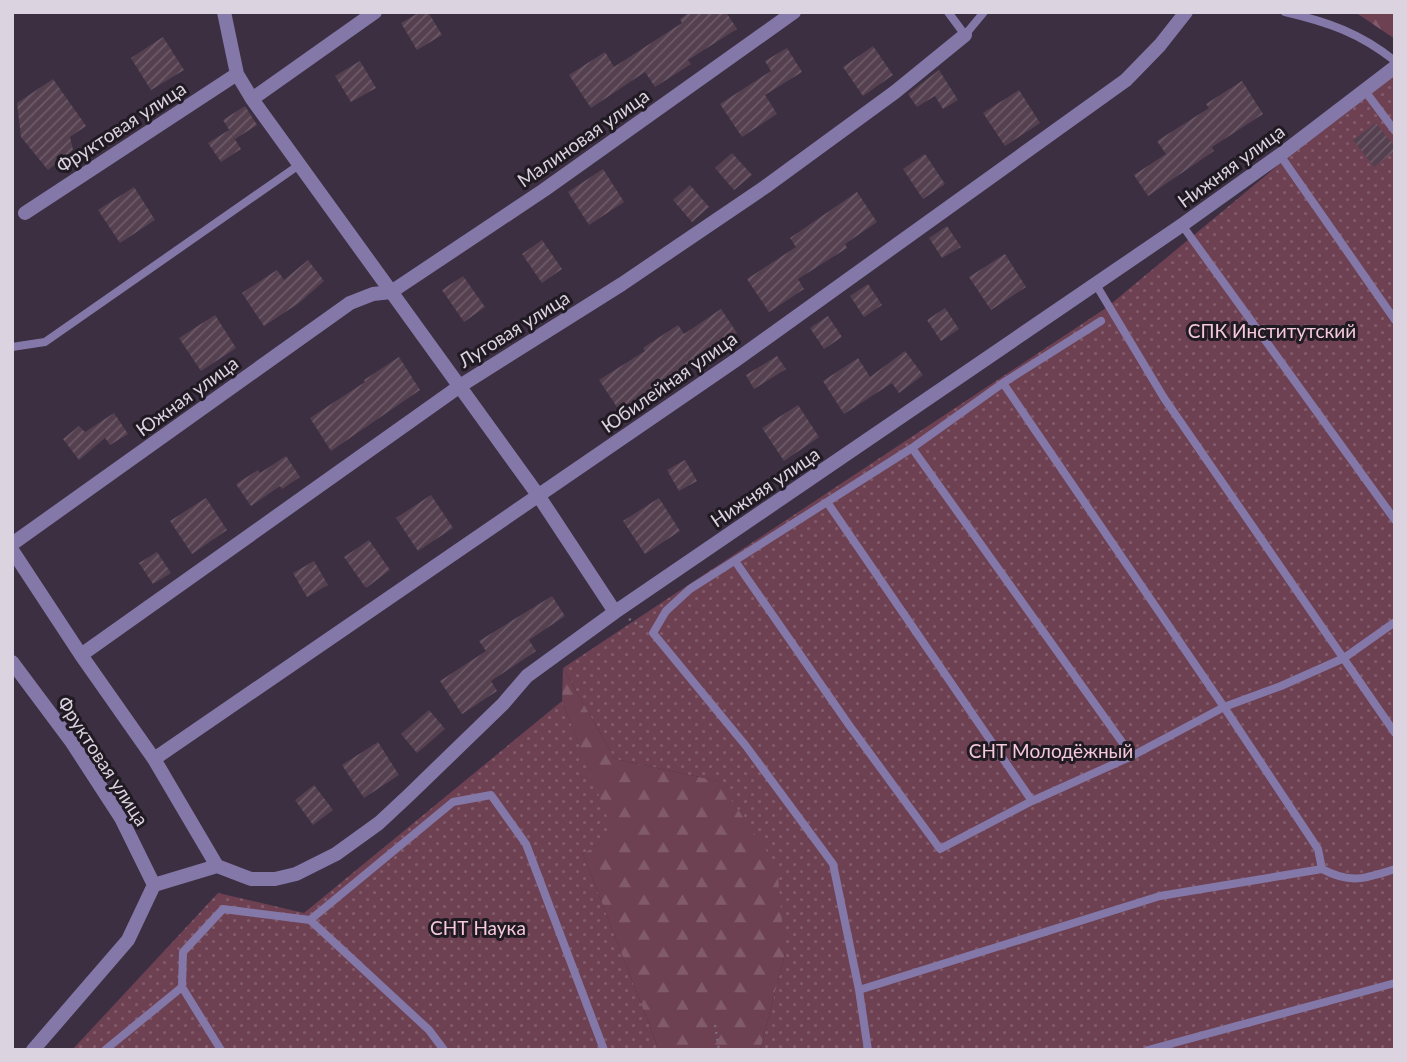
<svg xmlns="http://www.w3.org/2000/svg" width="1407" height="1062" viewBox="0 0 1407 1062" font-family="Lato,sans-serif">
	<defs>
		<pattern id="green-dots" width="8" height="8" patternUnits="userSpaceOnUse" patternTransform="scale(1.75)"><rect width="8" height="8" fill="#6d4052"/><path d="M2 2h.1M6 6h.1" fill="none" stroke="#815b6a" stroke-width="1.8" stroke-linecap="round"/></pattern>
		<pattern id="forest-firs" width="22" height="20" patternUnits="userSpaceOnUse" patternTransform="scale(1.75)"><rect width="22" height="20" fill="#6d4052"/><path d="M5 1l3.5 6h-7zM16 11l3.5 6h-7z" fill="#815b6a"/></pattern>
		<pattern id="building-hatch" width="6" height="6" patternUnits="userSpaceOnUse" patternTransform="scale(1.75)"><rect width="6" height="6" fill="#554050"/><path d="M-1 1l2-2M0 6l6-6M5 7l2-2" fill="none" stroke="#6d5b69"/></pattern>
	</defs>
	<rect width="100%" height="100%" fill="#3c2f42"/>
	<path fill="url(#green-dots)" d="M 1395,68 L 1395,1050 L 760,1050 L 785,954 L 718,781 L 615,759 L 563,668 L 1106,308 Z
		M 562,701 L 615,834 L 583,854 L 659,1050 L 72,1050 L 218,893 L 304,913 Z"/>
	<path fill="url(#forest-firs)" d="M 1355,12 L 1395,12 L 1395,39 Z
		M 563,668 L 615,759 L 718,781 L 777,866 L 785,954 L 760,1050 L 659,1050 L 583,854 L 614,834 L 562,701 Z"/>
	<path fill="url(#building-hatch)" d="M 420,12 L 428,12 L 442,35 L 417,50 L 401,23 Z
		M 690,12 L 726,12 L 737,29 L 688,60 L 691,64 L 655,87 L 645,72 L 591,108 L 569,75 L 605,52 L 614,67 L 682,23 L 680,19 Z
		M 163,37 L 184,70 L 151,90 L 131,58 Z
		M 873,46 L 893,75 L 863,96 L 843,67 Z
		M 787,48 L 802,72 L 765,95 L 777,114 L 742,137 L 720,104 L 771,71 L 765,61 Z
		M 360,61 L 376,88 L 351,102 L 335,76 Z
		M 939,70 L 958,100 L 943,109 L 935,96 L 917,107 L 908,94 Z
		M 53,79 L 86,126 L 70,137 L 73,150 L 48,170 L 21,137 L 17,103 Z
		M 1242,81 L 1263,114 L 1212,147 L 1214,151 L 1148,196 L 1134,175 L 1166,154 L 1157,141 L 1209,108 L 1206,104 Z
		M 1019,90 L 1040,123 L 1005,146 L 983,113 Z
		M 245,106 L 257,125 L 235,139 L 223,120 Z
		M 1376,123 L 1395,147 L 1395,151 L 1374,167 L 1353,140 Z
		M 229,130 L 241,149 L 221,162 L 208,143 Z
		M 732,153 L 752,175 L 734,190 L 715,168 Z
		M 925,154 L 945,184 L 923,199 L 903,169 Z
		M 603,169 L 624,202 L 589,225 L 568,192 Z
		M 690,185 L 709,207 L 692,222 L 673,200 Z
		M 134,187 L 155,220 L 120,243 L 98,210 Z
		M 857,192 L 877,222 L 845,244 L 847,248 L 798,279 L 804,289 L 769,312 L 747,279 L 796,247 L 790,238 Z
		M 947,226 L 961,247 L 942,258 L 929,238 Z
		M 542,240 L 562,269 L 542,283 L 522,254 Z
		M 1005,254 L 1026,287 L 991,310 L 969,277 Z
		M 308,260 L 324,281 L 299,303 L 264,326 L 242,293 L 277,270 L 284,280 Z
		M 463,276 L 485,307 L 464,322 L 442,290 Z
		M 868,284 L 882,305 L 864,317 L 850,296 Z
		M 945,308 L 959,329 L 941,341 L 927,320 Z
		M 721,309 L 737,333 L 655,388 L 656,390 L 621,413 L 599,380 L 645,351 L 643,348 L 678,325 L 684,334 Z
		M 215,315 L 236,348 L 201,371 L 179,338 Z
		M 828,316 L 842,337 L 824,349 L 810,328 Z
		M 905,351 L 923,375 L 899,393 L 892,383 L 844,414 L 823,381 L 858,358 L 870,377 Z
		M 777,356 L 786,369 L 754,389 L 746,375 Z
		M 399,357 L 420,390 L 331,451 L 310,418 L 365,382 L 364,380 Z
		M 798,405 L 819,437 L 784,461 L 762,428 Z
		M 114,413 L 128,434 L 110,445 L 105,438 L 79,460 L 63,439 L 79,426 L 85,432 Z
		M 286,456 L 300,477 L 282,489 L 280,486 L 251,506 L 236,484 L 258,470 L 260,473 Z
		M 685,460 L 697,481 L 679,491 L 667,470 Z
		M 431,495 L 453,528 L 418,551 L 396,518 Z
		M 206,498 L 227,530 L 192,554 L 170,521 Z
		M 659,498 L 680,531 L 645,554 L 623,521 Z
		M 369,540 L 390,570 L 366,588 L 344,557 Z
		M 157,552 L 171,573 L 153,584 L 139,563 Z
		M 314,561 L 328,585 L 307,597 L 293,573 Z
		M 552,596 L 565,616 L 529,640 L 536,651 L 491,681 L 497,691 L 462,714 L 440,681 L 486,651 L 479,641 Z
		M 429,710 L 445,729 L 417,753 L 401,734 Z
		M 378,742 L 399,775 L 364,798 L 342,765 Z
		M 314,785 L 333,810 L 313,825 L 295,800 Z"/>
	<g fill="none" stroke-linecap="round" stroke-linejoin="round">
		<path stroke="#7a6f7f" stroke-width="2.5" stroke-dasharray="2 5" stroke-linecap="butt" d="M 629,619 L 644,628
			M 715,1025 L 719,1050"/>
		<path stroke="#8478a8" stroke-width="8" d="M 948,12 L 965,35 L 984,12
			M 1285,12 C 1328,22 1360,33 1395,61
			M 1365,91 L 1395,131
			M 1280,155 L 1395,320
			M 1182,225 L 1395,520
			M 1095,283 L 1164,398 L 1395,733
			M 12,347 L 45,342 L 299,165
			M 1003,383 L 1224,707 L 1318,849 L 1322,869
			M 912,448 L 1132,756
			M 827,502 L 1032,801
			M 735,561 L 849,725 L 940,849 L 1032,801 L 1132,756 L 1224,707 L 1281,686 L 1344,658 L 1395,622
			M 310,920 L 429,1030 L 444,1050
			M 182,987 L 221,1050
			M 859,990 L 1160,896 L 1322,869 C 1350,884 1365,879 1395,869
			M 105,1050 L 182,987 L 183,952 L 223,909 L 310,920 L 453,802 L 491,795 L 526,844 L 604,1050
			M 868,1050 L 859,990 L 833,864 L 746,746 L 653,633 L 666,611 L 690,589 L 912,448 L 1003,383 L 1101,321
			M 1148,1050 L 1395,983"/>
		<path stroke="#8478a8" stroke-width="14" d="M 224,12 L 237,74 L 252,99 L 538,495 L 615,612
			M 252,99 L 375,12
			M 25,213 L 237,74
			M 12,544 L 350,303 L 373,294 L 391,292 L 544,190 L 794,12
			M 12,550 L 81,655 L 154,759 L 217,866
			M 81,655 L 460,386 L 622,284 L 765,187 L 895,92 L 965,35
			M 12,662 L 71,741 L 121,818 L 154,885
			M 154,759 L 736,360 L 1126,80 L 1160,45 L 1186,12
			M 154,885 L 217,866 L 251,879 L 275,879 L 296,874 L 336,854 L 379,823 L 409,795 L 503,704 L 527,676 L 615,612 L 1182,225 L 1280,155 L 1395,67
			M 33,1050 L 128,940 L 154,885"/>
	</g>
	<g text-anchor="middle" stroke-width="6" stroke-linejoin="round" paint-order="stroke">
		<g font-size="19" fill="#dbd3df" stroke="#201a23">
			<text transform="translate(121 127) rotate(-33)" y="7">Фруктовая улица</text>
			<text transform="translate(583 138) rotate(-35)" y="7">Малиновая улица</text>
			<text transform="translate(1231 166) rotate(-36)" y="7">Нижняя улица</text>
			<text transform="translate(514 329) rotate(-32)" y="7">Луговая улица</text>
			<text transform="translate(669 382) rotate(-35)" y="7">Юбилейная улица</text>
			<text transform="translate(187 396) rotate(-36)" y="7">Южная улица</text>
			<text transform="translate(765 487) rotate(-34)" y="7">Нижняя улица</text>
			<text transform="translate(103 761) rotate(57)" y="7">Фруктовая улица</text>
		</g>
		<g font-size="19" fill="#f5c9d9" stroke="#201a23">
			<text x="1272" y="338">СПК Институтский</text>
			<text x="1051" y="758">СНТ Молодёжный</text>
			<text x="478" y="935">СНТ Наука</text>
		</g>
	</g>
	<rect width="1407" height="1062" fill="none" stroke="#dbd3df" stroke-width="28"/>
</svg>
